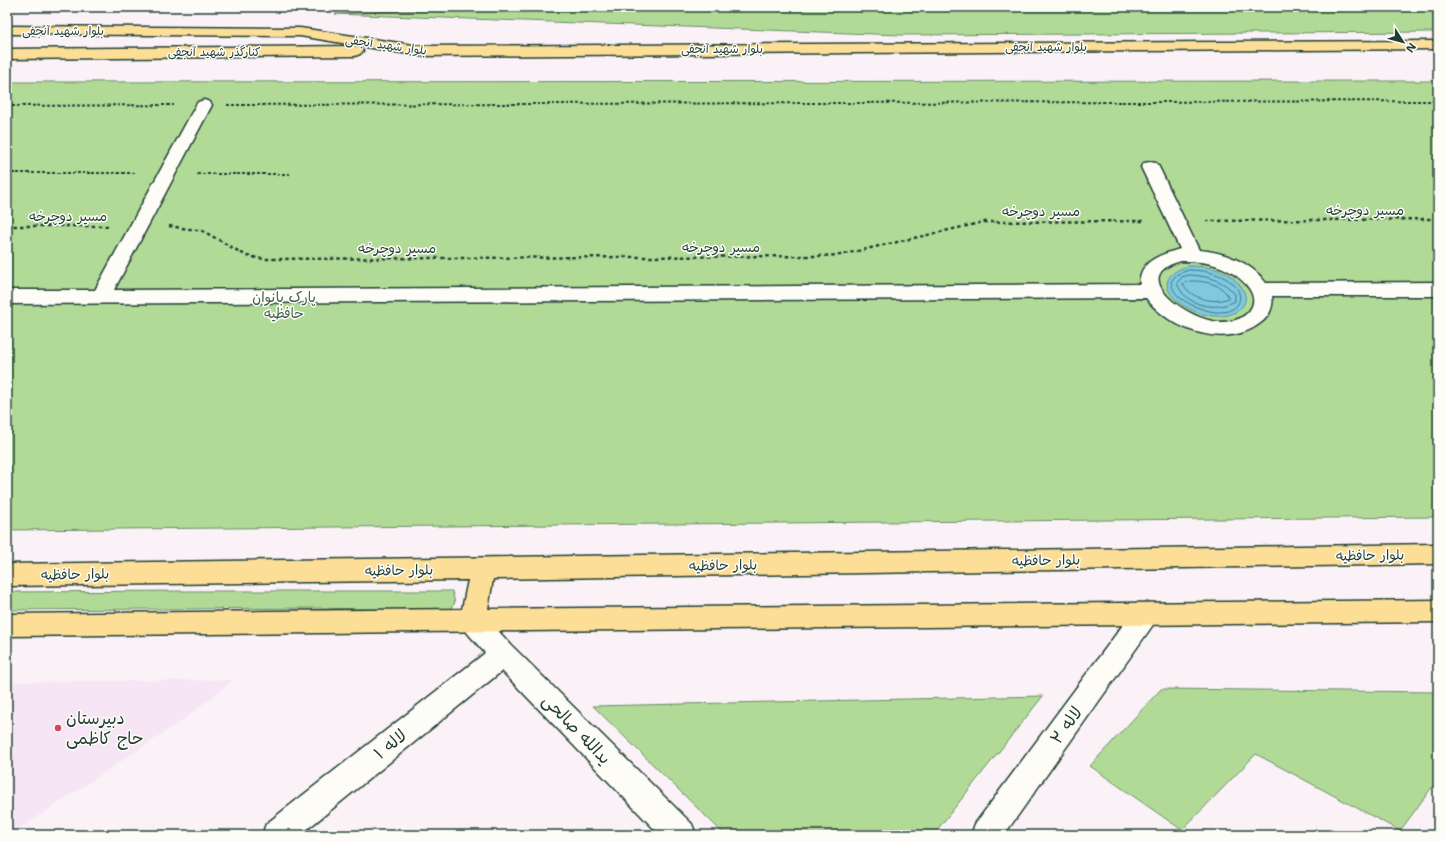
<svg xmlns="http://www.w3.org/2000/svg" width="1445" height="842" viewBox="0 0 1445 842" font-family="'Shantell Sans','Playpen Sans Arabic',sans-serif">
	<rect width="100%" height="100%" fill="#faf2f6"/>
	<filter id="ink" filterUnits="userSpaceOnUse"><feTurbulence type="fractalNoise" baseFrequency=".025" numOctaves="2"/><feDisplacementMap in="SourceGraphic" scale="8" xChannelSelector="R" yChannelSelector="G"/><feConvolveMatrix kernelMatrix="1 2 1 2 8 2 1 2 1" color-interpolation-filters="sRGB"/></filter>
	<g filter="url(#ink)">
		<path fill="#f6e5f5" d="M 233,680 L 183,720 L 10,835 L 7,835 L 7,682 Z"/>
		<path fill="#b2da97" stroke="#688c66" d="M 483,7 L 1438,7 L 1438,32 L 901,35 L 335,14 Z
			M 1438,81 L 1438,517 L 7,530 L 7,82 Z
			M 193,591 L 452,591 L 455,603 L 448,611 L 318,608 L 7,610 L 7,592 Z
			M 1161,689 L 1438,692 L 1438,779 L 1400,831 L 1256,754 L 1182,830 L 1090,766 Z
			M 1043,696 L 933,835 L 725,835 L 593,706 Z"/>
		<path fill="#7fc8e0" stroke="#59909b" d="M 1188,266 C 1201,266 1215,267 1227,274 C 1247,286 1255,307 1228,315 C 1196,324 1135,282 1188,266 Z"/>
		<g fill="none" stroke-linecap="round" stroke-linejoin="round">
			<path stroke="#457579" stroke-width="1" d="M 1189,270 C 1262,271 1251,334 1190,304 C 1180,299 1173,293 1171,282 L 1176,275 Z
				M 1190,275 C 1208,276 1223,280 1235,294 L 1235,301 C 1215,312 1185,306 1177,283 L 1182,277 Z
				M 1190,281 C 1205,281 1222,283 1229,298 C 1213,304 1191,299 1183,284 Z"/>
			<defs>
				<path id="minor" d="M 204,100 L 210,102 L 212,105 L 114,290 L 1140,284 C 1138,261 1162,254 1180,249 L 1141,167 L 1144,163 L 1150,162 L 1156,163 L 1159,167 L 1199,250 C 1224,252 1251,262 1266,283 L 1438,282 L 1438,296 L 1272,296 C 1274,305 1270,315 1263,321 C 1228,351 1171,331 1146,298 L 7,304 L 7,290 L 95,290 L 196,105 L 198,102 ZM 1181,261 C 1195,261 1210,262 1223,268 C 1240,276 1267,297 1245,315 C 1238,321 1228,322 1219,322 C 1190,321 1124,276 1181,261 Z
					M 1146,603 L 1155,606 L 1159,614 L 1155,622 L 1004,835 L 971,835 L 975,824 L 1137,606 Z
					M 473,610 L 482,613 L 512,646 L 692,824 L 696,835 L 660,835 L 502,671 L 300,835 L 262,835 L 266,824 L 485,653 L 464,629 L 460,621 L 464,613 Z"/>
				<path id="major" d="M 7,26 L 300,28 L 420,46 L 1438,41 L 1438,49 L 420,56 L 300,36 L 7,34 Z
					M 355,46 L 360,48 L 363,51 L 360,54 L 355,56 L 7,59 L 7,49 Z
					M 1438,544 L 1438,564 L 493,579 L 488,609 L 1438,600 L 1438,622 L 7,636 L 7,614 L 462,609 L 468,580 L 7,586 L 7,564 Z"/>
			</defs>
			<use href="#minor" stroke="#1f3d34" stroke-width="3"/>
			<use href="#major" stroke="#1f3d34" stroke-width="3"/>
			<path stroke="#1f3d34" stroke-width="2" stroke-dasharray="3 2" stroke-linecap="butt" d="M 227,105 L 1438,101
				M 7,106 L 174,105
				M 7,173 L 136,173
				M 197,174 L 291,174"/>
			<path stroke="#1f3d34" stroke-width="2.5" stroke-dasharray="3.5 3" stroke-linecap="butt" d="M 1206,221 L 1438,219
				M 7,226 L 108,226
				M 169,226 L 203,231 L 247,256 L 264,259 L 819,256 L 840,255 L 984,222 L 1145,221"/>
			<use href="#minor" fill="#fdfcf7" fill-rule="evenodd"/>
			<use href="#major" fill="#fdde96" fill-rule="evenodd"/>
		</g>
	</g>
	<circle fill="#d1495b" stroke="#fdfcf7" stroke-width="1.5" cx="58" cy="728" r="4"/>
	<g text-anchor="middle" stroke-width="3" stroke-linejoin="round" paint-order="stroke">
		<g font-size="12" fill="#1f3d34" stroke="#fdfcf7">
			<text x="63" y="35">بلوار شهید آنجفی</text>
			<text transform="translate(386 45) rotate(8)" y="4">بلوار شهید آنجفی</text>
			<text x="1046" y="51">بلوار شهید آنجفی</text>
			<text x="722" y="53">بلوار شهید آنجفی</text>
			<text x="214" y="56">کنارگذر شهید آنجفی</text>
		</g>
		<g font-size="14" fill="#1f3d34" stroke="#fdfcf7">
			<text x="1365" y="215">مسیر دوچرخه</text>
			<text x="1041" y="216">مسیر دوچرخه</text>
			<text x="68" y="221">مسیر دوچرخه</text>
			<text x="721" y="252">مسیر دوچرخه</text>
			<text x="397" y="253">مسیر دوچرخه</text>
			<text transform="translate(1370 555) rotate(-1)" y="5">بلوار حافظیه</text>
			<text transform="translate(1046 560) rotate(-1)" y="5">بلوار حافظیه</text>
			<text transform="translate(723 565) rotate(-1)" y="5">بلوار حافظیه</text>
			<text transform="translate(399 570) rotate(-1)" y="5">بلوار حافظیه</text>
			<text transform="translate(75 574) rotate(-1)" y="5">بلوار حافظیه</text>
		</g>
		<g font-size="14" fill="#3c5c48" stroke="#fdfcf7">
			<text x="284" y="302">پارک بانوان<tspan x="284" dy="16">حافظیه</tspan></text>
		</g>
		<g font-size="17" fill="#1f3d34" stroke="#fdfcf7" text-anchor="start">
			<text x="66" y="724">دبیرستان<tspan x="66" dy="20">حاج کاظمی</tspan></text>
		</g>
		<g font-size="17" fill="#1f3d34" stroke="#fdfcf7">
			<text transform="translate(1066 725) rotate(-54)" y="6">لاله ۲</text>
			<text transform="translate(577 729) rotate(46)" y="6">یدالله صالحی</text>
			<text transform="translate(390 744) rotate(-39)" y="6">لاله ۱</text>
		</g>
	</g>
	<rect width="1445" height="842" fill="none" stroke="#fdfcf7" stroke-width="24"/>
	<rect x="12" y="12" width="1421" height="818" fill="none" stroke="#1f3d34" stroke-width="1.5" filter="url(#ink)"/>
	<g transform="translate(1403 42) rotate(126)" stroke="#fdfcf7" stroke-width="3" paint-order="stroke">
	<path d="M0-3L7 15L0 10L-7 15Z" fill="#1f3d34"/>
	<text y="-6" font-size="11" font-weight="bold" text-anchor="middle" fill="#1f3d34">N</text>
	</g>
</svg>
